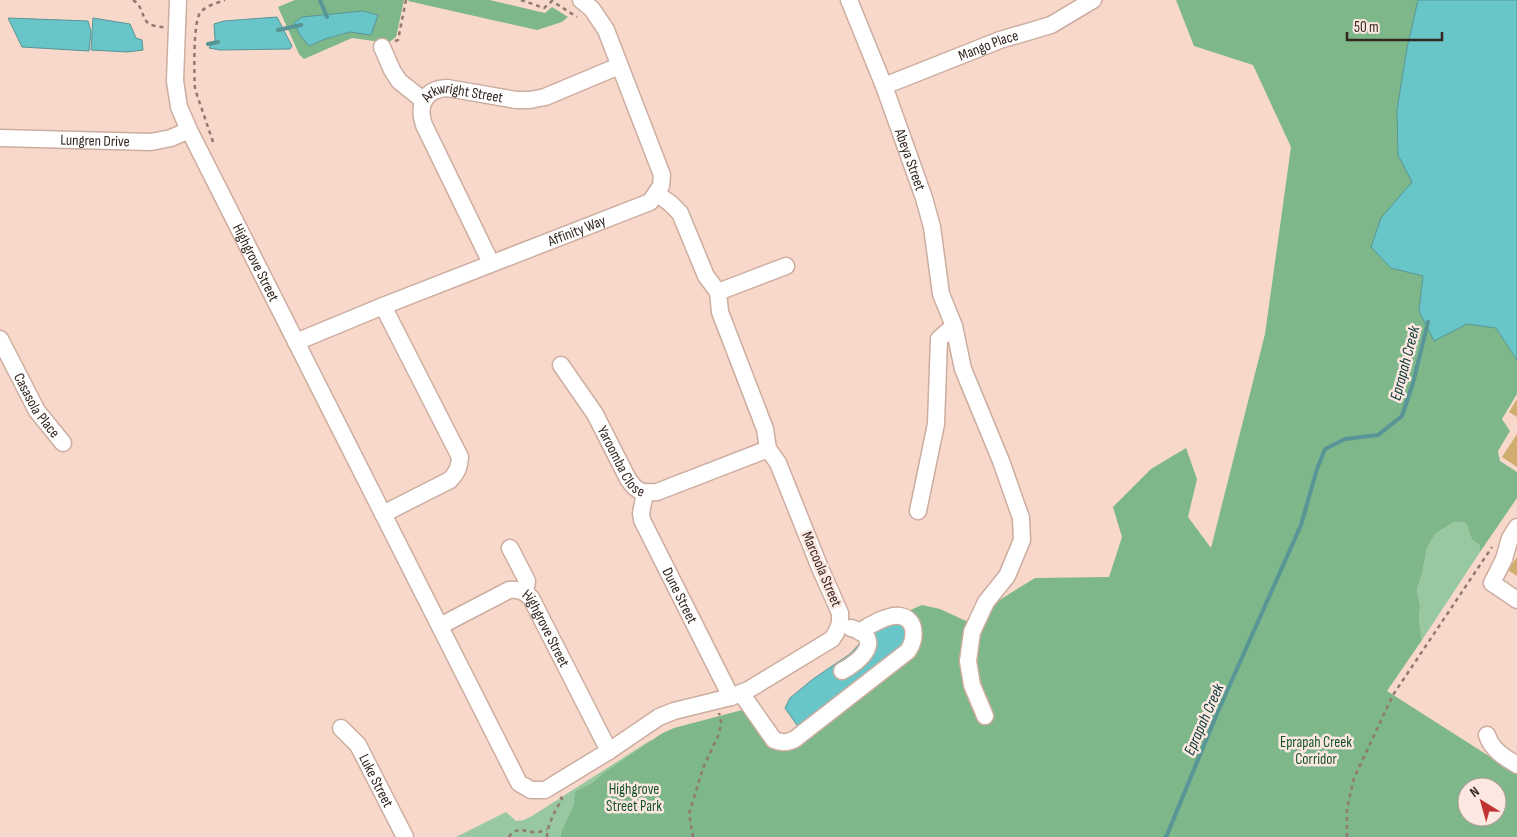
<svg xmlns="http://www.w3.org/2000/svg" width="1517" height="837" viewBox="0 0 1517 837" font-family="'Sofia Sans Condensed',sans-serif">
	<rect width="100%" height="100%" fill="#f8d8ca"/>
	<path fill="#98c8a2" d="M 1454,522 L 1466,523 L 1472,540 L 1480,545 L 1480,552 L 1422,640 L 1419,620 L 1420,607 L 1417,589 L 1422,574 L 1427,548 L 1435,534 Z
		M 651,740 L 700,837 L 456,837 L 506,812 L 516,821 L 524,820 L 532,816 Z"/>
	<path fill="#7db78a" fill-rule="evenodd" d="M 295,0 L 404,0 L 396,37 L 388,43 L 352,38 L 304,59 L 299,54 L 278,7 ZM 363,11 L 378,15 L 371,34 L 351,32 L 325,39 L 309,46 L 302,17 Z
		M 409,0 L 490,0 L 545,13 L 552,7 L 568,17 L 562,22 L 537,30 L 408,1 Z
		M 1176,0 L 1418,0 L 1407,48 L 1397,110 L 1398,155 L 1413,182 L 1381,218 L 1391,268 L 1423,276 L 1419,311 L 1467,324 L 1496,328 L 1517,360 L 1517,394 L 1502,419 L 1510,431 L 1498,451 L 1500,461 L 1517,472 L 1517,498 L 1480,552 L 1480,545 L 1472,540 L 1466,523 L 1454,522 L 1435,534 L 1427,548 L 1422,574 L 1417,589 L 1420,607 L 1419,620 L 1422,640 L 1387,691 L 1517,774 L 1517,837 L 561,837 L 561,833 L 574,805 L 575,792 L 592,783 L 604,773 L 661,734 L 674,728 L 746,709 L 780,748 L 793,749 L 910,655 L 906,612 L 922,605 L 940,609 L 966,621 L 1035,578 L 1109,577 L 1122,537 L 1113,507 L 1151,469 L 1186,448 L 1197,479 L 1188,517 L 1211,548 L 1265,334 L 1291,147 L 1253,65 L 1194,46 ZM 1467,787 L 1497,787 L 1497,817 L 1467,817 Z"/>
	<path fill="#68c5c8" stroke="#589596" d="M 1418,0 L 1517,0 L 1517,360 L 1496,328 L 1467,324 L 1434,341 L 1419,311 L 1423,276 L 1391,268 L 1371,247 L 1381,218 L 1412,182 L 1398,155 L 1397,110 L 1407,48 Z
		M 363,11 L 378,15 L 371,35 L 350,32 L 325,39 L 309,46 L 300,35 L 294,23 L 302,17 Z
		M 277,17 L 292,46 L 290,49 L 220,50 L 209,48 L 215,40 L 214,24 L 224,21 Z
		M 8,18 L 88,21 L 91,31 L 89,51 L 22,47 Z
		M 93,18 L 130,24 L 136,38 L 142,40 L 143,50 L 127,52 L 91,50 Z
		M 899,620 L 908,629 L 904,644 L 799,728 L 785,708 L 790,698 L 813,679 L 850,654 L 874,628 Z"/>
	<g fill="none" stroke-linecap="round" stroke-linejoin="round">
		<path stroke="#589596" stroke-width="4" d="M 320,0 L 327,17
			M 278,30 L 301,25
			M 208,44 L 218,42
			M 1165,837 L 1167,835 L 1216,716 L 1301,525 L 1317,469 L 1325,449 L 1345,439 L 1378,435 L 1402,416 L 1413,383 L 1428,322"/>
	</g>
	<path fill="#d0ac6f" d="M 1517,399 L 1517,417 L 1509,412 Z
		M 1517,434 L 1517,467 L 1502,457 Z
		M 1517,557 L 1517,576 L 1508,570 Z"/>
	<g fill="none" stroke-linecap="round" stroke-linejoin="round">
		<defs>
			<g id="minor">
				<path id="s1" d="M 178,0 L 175,81 L 179,107 L 189,130 L 519,783 L 531,790 L 545,790 L 609,751 L 659,717 L 674,711 L 731,697 L 748,690 L 832,639 C 838,631 841,624 840,613 L 820,568 L 778,463 L 768,449 L 765,429 L 720,312 L 718,292 L 706,276 L 680,213 L 670,203 L 657,194"/>
				<path id="s2" d="M 849,0 L 884,86 L 924,198 L 932,227 L 941,294 L 954,326 L 963,369 L 1001,461 L 1021,518 L 1022,540 L 1007,576 L 986,602 L 972,632 L 968,661 L 972,685 L 985,716"/>
				<path d="M 382,47 L 392,70 L 399,81 L 424,101"/>
				<path id="s3" d="M 884,86 L 1000,40 L 1051,25 L 1093,0"/>
				<path id="s4" d="M 0,138 L 151,142 L 171,138 L 189,130"/>
				<path id="s5" d="M 491,263 L 424,125 C 417,105 425,89 447,88 L 516,100 L 530,100 L 545,97 L 619,66"/>
				<path d="M 718,292 L 786,266"/>
				<path id="s6" d="M 0,339 L 37,411 L 63,443"/>
				<path id="s7" d="M 296,342 L 383,306 L 650,202 L 661,186 L 662,175 L 606,30 L 592,9 L 581,0"/>
				<path id="s8" d="M 561,365 L 595,414 L 628,479 C 637,492 641,493 657,492 L 768,449"/>
				<path id="s9" d="M 645,493 L 641,513 L 642,520 L 731,697"/>
				<path d="M 918,511 L 936,424 L 939,339 L 954,326"/>
				<path d="M 383,514 L 450,480 C 457,473 459,468 460,457 L 383,306"/>
				<path d="M 1517,527 L 1510,538 L 1504,559 L 1492,583 L 1517,600"/>
				<path d="M 510,548 L 527,581 L 525,592"/>
				<path id="s10" d="M 440,626 L 509,590 C 519,589 524,591 531,598 L 609,751"/>
				<path d="M 842,671 C 860,662 886,638 851,628"/>
				<path d="M 741,693 L 774,740 C 782,743 787,743 795,739 L 908,651 C 915,641 918,619 900,616 C 889,614 869,625 860,632"/>
				<path id="s11" d="M 341,728 L 358,745 L 405,837"/>
				<path d="M 1487,735 C 1492,750 1504,757 1517,765"/>
			</g>
		</defs>
		<use href="#minor" stroke="#ccada0" stroke-width="19"/>
		<path stroke="#8f7970" stroke-width="2.5" stroke-dasharray="4 4" stroke-linecap="butt" d="M 133,0 C 149,11 136,26 164,27
			M 521,0 L 544,8 L 552,1 L 577,17
			M 395,41 L 398,40 L 406,0
			M 213,142 L 195,89 C 194,75 193,23 200,13 C 205,6 217,3 225,0
			M 509,837 C 517,824 528,834 539,832 C 542,831 545,830 547,830
			M 547,837 C 548,823 555,811 562,799 L 560,796
			M 693,837 L 689,814 L 703,768 L 719,734 L 721,722 L 719,713
			M 1347,837 L 1347,809 L 1354,778 L 1393,695 L 1492,547"/>
		<use href="#minor" stroke="#fff" stroke-width="16"/>
	</g>
	<g text-anchor="middle" stroke-width="5" stroke-linejoin="round" paint-order="stroke">
		<g font-size="15" fill="#332621" stroke="#fce8e0">
			<text dy="5" stroke="none"><textPath href="#s3" startOffset="112">Mango Place</textPath></text>
			<text dy="5" stroke="none"><textPath href="#s5" startOffset="221">Arkwright Street</textPath></text>
			<text dy="5" stroke="none"><textPath href="#s4" startOffset="95">Lungren Drive</textPath></text>
			<text dy="5" stroke="none"><textPath href="#s2" startOffset="171">Abeya Street</textPath></text>
			<text dy="5" stroke="none"><textPath href="#s7" startOffset="302">Affinity Way</textPath></text>
			<text dy="5" stroke="none"><textPath href="#s1" startOffset="281">Highgrove Street</textPath></text>
			<text dy="5" stroke="none"><textPath href="#s6" startOffset="76">Casasola Place</textPath></text>
			<text dy="5" stroke="none"><textPath href="#s8" startOffset="114">Yaroomba Close</textPath></text>
			<text transform="translate(822 569) rotate(67)" y="5">Marcoola Street</text>
			<text dy="5" stroke="none"><textPath href="#s9" startOffset="112">Dune Street</textPath></text>
			<text dy="5" stroke="none"><textPath href="#s10" startOffset="136">Highgrove Street</textPath></text>
			<text dy="5" stroke="none"><textPath href="#s11" startOffset="64">Luke Street</textPath></text>
		</g>
		<g font-size="15" fill="#14552b" stroke="#fce8e0">
			<text x="1316" y="747">Eprapah Creek<tspan x="1316" dy="17">Corridor</tspan></text>
			<text x="634" y="794">Highgrove<tspan x="634" dy="17">Street Park</tspan></text>
		</g>
		<g font-size="16" font-style="italic" fill="#083738" stroke="#fce8e0">
			<text transform="translate(1404 363) rotate(-75)" y="6">Eprapah Creek</text>
			<text transform="translate(1203 719) rotate(-66)" y="6">Eprapah Creek</text>
		</g>
	</g>
	<g transform="translate(1482 802) rotate(323)"><circle r="24" fill="#fce8e0" stroke="#ac9a94"/>
	<path d="M0-4L9 19L0 12L-9 19Z" fill="#c23331"/>
	<text y="-8" font-size="14" font-weight="bold" text-anchor="middle" fill="#332621">N</text>
	</g>
	<path d="M1347 32v8h95v-8" fill="none" stroke="#332621" stroke-width="2.5"/>
	<text x="1354" y="32" font-size="15" fill="#332621" stroke="#fce8e0" stroke-width="4" paint-order="stroke">50 m</text>
</svg>
